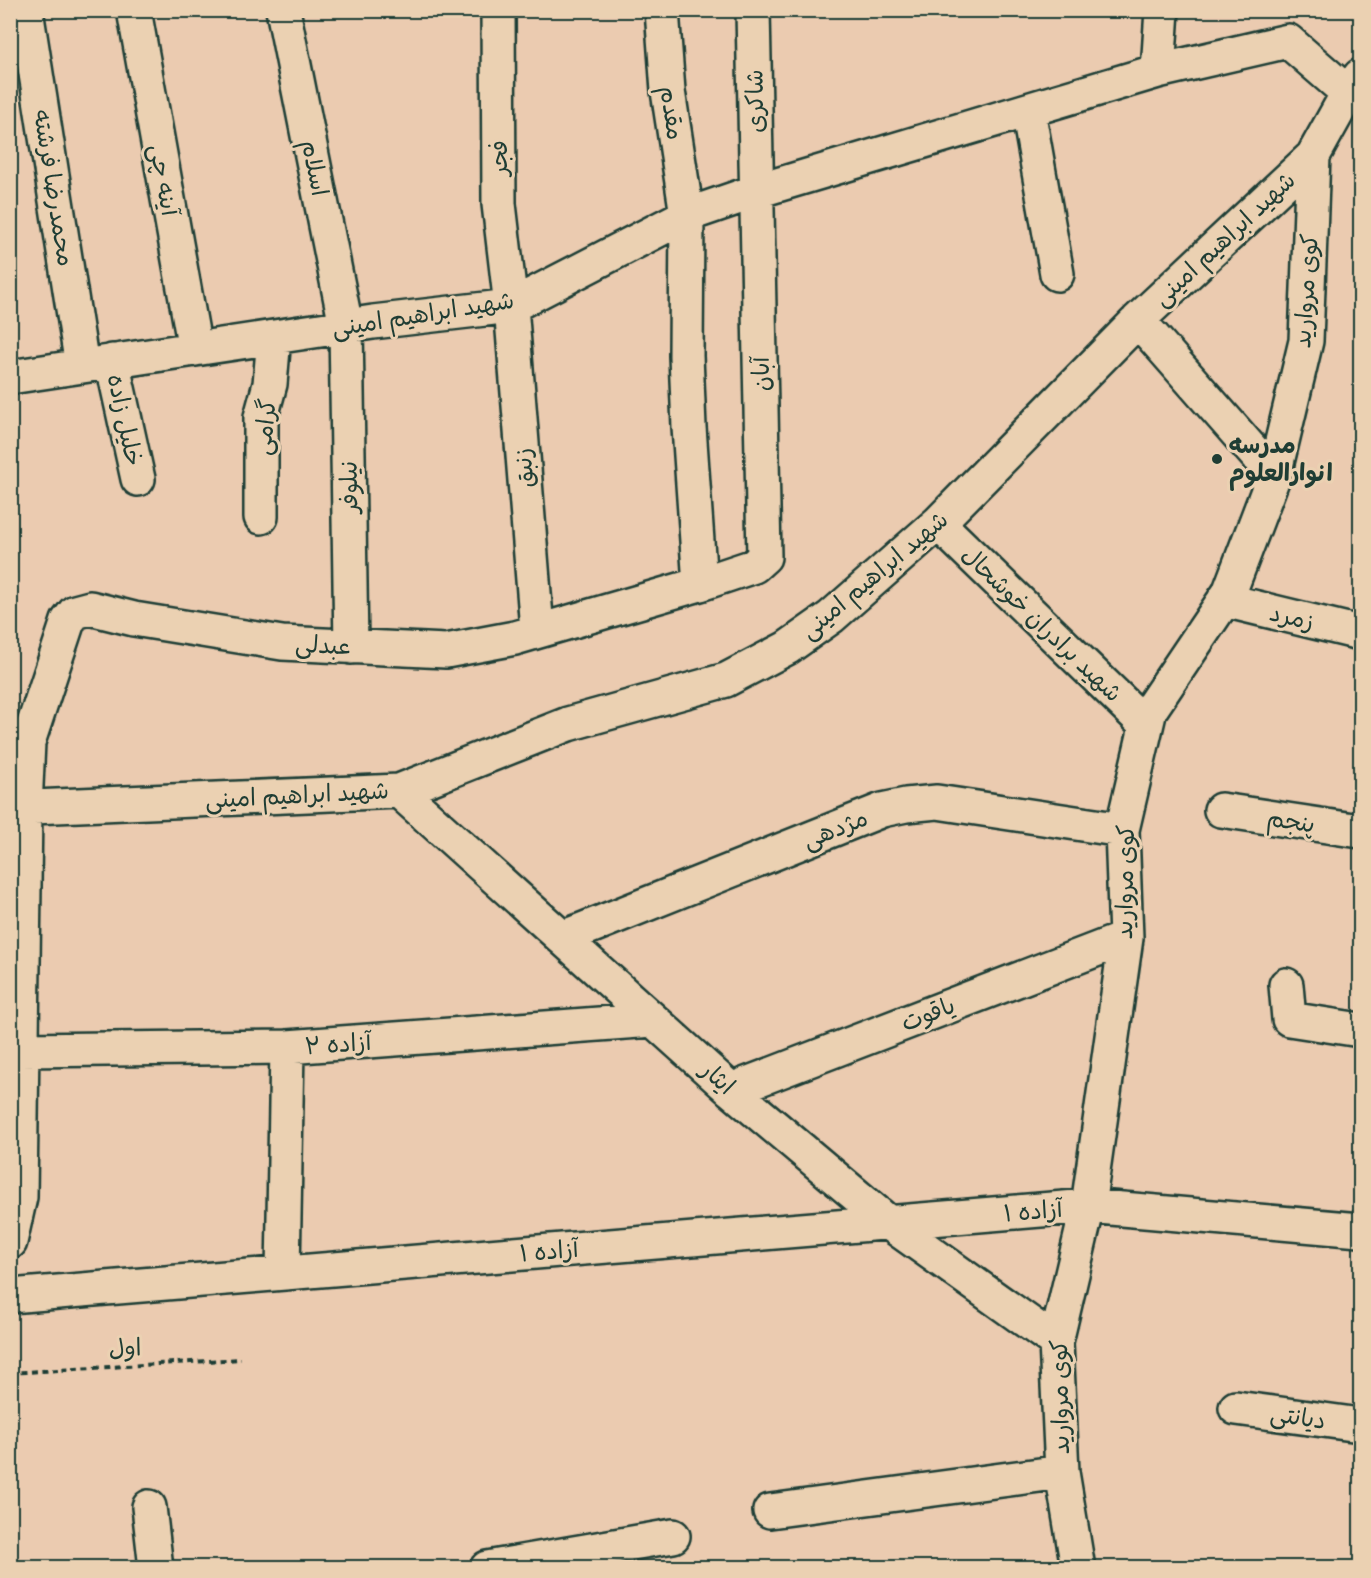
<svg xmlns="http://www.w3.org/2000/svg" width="1371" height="1578" viewBox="0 0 1371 1578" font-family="Caveat,'Playpen Sans Arabic',sans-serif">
	<rect width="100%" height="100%" fill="#ebcbb0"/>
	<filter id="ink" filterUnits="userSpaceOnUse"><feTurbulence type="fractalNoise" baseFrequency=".0167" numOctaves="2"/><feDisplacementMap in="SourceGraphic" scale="12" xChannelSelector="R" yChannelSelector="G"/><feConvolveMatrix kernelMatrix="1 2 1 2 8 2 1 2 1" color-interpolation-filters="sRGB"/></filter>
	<g filter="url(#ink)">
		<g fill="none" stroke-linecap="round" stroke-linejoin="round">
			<defs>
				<path id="minor" d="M 26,10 L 82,366
					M 134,10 L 195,349
					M 283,10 L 346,326 L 351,647
					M 498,10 L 499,204 L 511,306 L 537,630
					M 662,10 L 668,91 L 687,215 L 686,356 L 689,427 L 700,584
					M 1158,71 L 1162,10
					M 1028,110 L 1057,274
					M 1138,320 L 1274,475
					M 112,361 L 138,479
					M 10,377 L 373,322 L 511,306 L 687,215 L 757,191 L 1158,71 L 1288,41 L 1348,93
					M 261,517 L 261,417 L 270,384 L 274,337
					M 938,523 L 1146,725
					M 1224,600 L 1360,633
					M 399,791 L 731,1090 L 889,1223 L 1056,1342
					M 10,808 L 399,791 L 568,724 L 726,680 L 787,648 L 831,617 L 938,523 L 1138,320 L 1313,156 L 1348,93 L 1360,76
					M 1221,810 L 1360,831
					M 562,938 L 882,810 L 906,805 L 937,802 L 1122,830
					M 1286,985 L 1289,1019 L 1360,1030
					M 22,1050 L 287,1047 L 653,1020
					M 731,1090 L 1126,938
					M 10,1242 L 20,1197 L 25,808 L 28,742 L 68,621 L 75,612 L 90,608 L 134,619 L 282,643 L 446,651 L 515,638 L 700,584 L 754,566 L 764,557 L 753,10
					M 283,1273 L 287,1047
					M 10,1296 L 1088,1206 L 1360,1230
					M 1236,1408 L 1360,1425
					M 149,1507 L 156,1568
					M 770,1511 L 1062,1472
					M 487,1568 L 673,1536
					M 1078,1568 L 1062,1472 L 1056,1342 L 1088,1206 L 1126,938 L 1122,830 L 1150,710 L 1229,593 L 1274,475 L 1306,341 L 1313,156"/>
			</defs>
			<use href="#minor" stroke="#1f3d34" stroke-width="38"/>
			<path stroke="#1f3d34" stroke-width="4" stroke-dasharray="6 4.5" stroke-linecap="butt" d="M 10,1373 L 241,1359"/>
			<use href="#minor" stroke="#ebd1b2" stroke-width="33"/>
		</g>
	</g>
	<circle fill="#1f3d34" stroke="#ebd1b2" stroke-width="2" cx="1217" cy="459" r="6"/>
	<g text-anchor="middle" stroke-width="6" stroke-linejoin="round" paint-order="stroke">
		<g font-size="24" fill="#1f3d34" stroke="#ebd1b2">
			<text transform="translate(755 101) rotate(-91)" y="8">شاکری</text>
			<text transform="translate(672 113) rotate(82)" y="8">مقدم</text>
			<text transform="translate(499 158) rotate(-90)" y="8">فجر</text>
			<text transform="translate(315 168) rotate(79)" y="8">اسلام</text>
			<text transform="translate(164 180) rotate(80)" y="8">آینه چی</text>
			<text transform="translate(54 188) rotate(81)" y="8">محمدرضا فرشته</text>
			<text transform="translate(1224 239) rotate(-43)" y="8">شهید ابراهیم امینی</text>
			<text transform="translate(1306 291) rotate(-86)" y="8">کوی مروارید</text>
			<text transform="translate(423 314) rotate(-9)" y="8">شهید ابراهیم امینی</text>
			<text transform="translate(761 374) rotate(-91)" y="8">آبان</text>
			<text transform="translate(125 420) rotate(78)" y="8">خلیل زاده</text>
			<text transform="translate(265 427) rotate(-84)" y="8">گرامی</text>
			<text transform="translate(524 468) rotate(-95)" y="8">زنبق</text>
			<text transform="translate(349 487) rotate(-91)" y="8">نیلوفر</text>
			<text transform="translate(874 575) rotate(-40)" y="8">شهید ابراهیم امینی</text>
			<text transform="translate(1292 617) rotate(13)" y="8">زمرد</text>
			<text transform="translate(1042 624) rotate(44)" y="8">شهید برادران خوشحال</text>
			<text transform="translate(323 645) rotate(3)" y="8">عبدلی</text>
			<text transform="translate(297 795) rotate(-3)" y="8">شهید ابراهیم امینی</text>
			<text transform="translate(1291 821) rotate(9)" y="8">پنجم</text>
			<text transform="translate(835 829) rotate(-22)" y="8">مژدهی</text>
			<text transform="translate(1125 882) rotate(-89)" y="8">کوی مروارید</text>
			<text transform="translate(928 1014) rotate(-21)" y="8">یاقوت</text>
			<text transform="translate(338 1044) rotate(-4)" y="8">آزاده ۲</text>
			<text transform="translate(718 1078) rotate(42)" y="8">ایثار</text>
			<text transform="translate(1033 1211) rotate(-5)" y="8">آزاده ۱</text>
			<text transform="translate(549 1251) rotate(-5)" y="8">آزاده ۱</text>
			<text transform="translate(125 1348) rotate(-3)" y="8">اول</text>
			<text transform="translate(1060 1397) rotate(-91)" y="8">کوی مروارید</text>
			<text transform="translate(1298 1417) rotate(8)" y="8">دیانتی</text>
		</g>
		<g font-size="24" font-weight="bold" fill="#1f3d34" stroke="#ebd1b2" text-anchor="start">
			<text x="1229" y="453">مدرسه<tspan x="1229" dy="28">انوارالعلوم</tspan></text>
		</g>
	</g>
	<rect width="1371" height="1578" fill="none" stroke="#ebd1b2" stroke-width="36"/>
	<rect x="18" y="18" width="1335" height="1542" fill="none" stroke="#1f3d34" stroke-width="2" filter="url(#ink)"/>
</svg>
